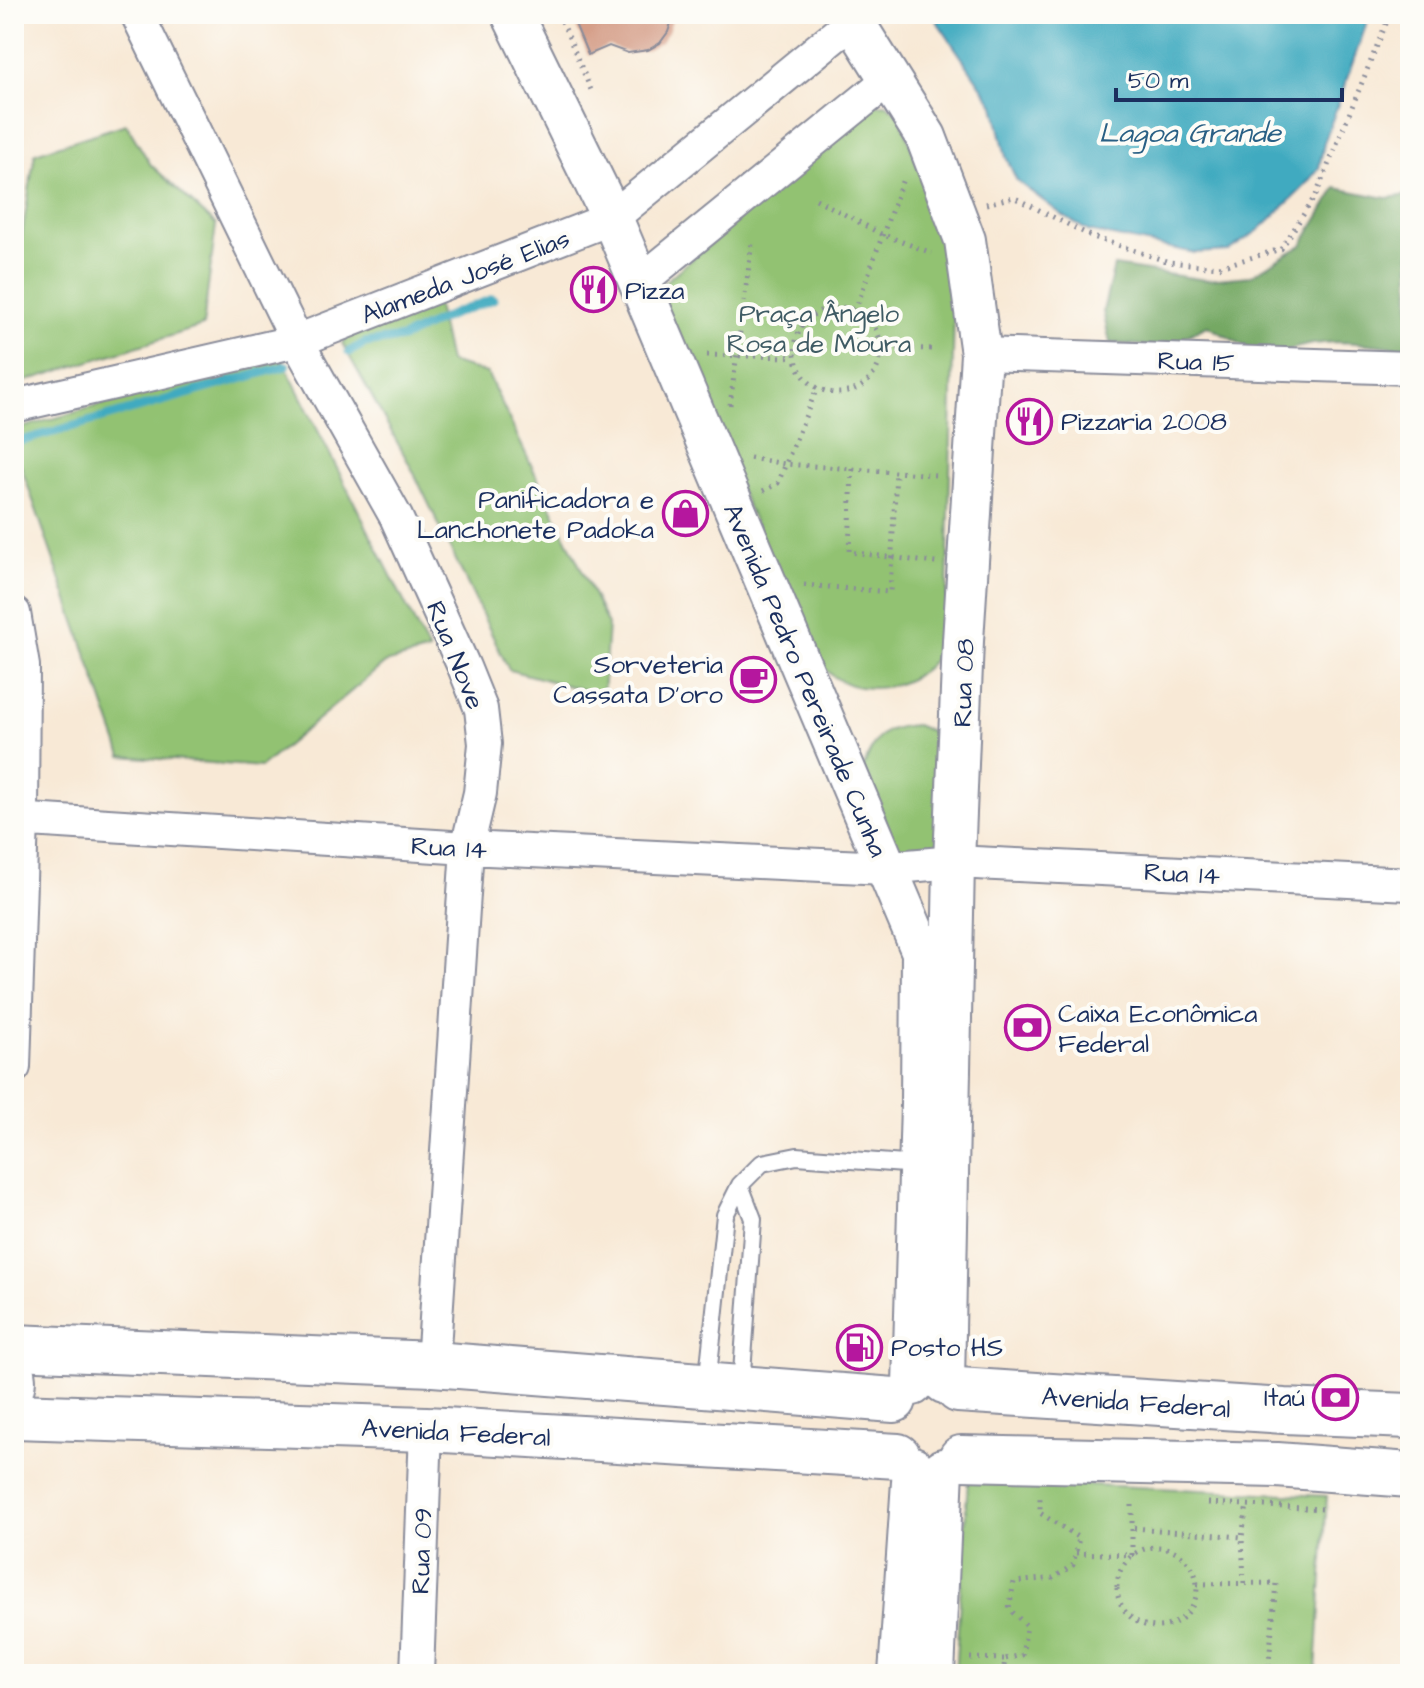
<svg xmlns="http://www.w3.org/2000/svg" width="1424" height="1688" viewBox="0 0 1424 1688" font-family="'Architects Daughter',sans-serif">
	<rect width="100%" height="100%" fill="#fdfcf7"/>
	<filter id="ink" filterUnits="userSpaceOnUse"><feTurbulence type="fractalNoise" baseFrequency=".0125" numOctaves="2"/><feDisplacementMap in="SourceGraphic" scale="16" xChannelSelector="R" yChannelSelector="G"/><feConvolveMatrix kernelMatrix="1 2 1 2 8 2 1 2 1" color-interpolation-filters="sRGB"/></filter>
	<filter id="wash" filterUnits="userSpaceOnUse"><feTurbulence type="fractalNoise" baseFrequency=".006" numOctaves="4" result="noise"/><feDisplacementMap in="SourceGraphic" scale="32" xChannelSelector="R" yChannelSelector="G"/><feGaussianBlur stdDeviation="1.8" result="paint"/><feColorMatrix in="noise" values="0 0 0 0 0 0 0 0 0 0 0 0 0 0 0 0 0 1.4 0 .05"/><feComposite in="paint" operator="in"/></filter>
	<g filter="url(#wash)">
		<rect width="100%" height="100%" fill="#f8e9d6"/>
		<path fill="#92c272" stroke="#567868" stroke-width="2" d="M 886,104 L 900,115 L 955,273 L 946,635 C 941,644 937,656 931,663 C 907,689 862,697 833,676 C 825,670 818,660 811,653 L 654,291 L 874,105 Z
			M 126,124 L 151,165 L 216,225 L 203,326 L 14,385 L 14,285 L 35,153 Z
			M 436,301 L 449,362 L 487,373 L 608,625 L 603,695 L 509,670 L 411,467 L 342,343 L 353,330 Z
			M 279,353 L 429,651 L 385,663 L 261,767 L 122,756 L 14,446 L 14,430 Z
			M 916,725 L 933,732 L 945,755 L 942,848 L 899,854 L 863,768 C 876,737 880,727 916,725 Z
			M 968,1479 L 1327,1496 L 1316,1671 L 1301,1671 L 1301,1674 L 955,1674 Z"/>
		<path fill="#75a864" stroke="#486c61" stroke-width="2" d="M 1336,188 L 1386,198 L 1410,195 L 1410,349 C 1354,343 1322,334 1267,358 L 1207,326 L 1165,347 L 1110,343 L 1103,311 L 1114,266 L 1206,280 L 1250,276 L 1302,245 Z"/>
		<path fill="#41aac0" stroke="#2e6c8f" stroke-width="2" d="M 932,14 L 1375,14 L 1368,20 L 1324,143 L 1319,168 L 1301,190 L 1259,230 L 1228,251 L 1195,253 L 1088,231 L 1065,217 L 1017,181 L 1006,157 L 994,105 Z"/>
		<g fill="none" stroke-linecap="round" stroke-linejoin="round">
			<path stroke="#41aac0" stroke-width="9" d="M 349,352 L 365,343 L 402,338 L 453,314 L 493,299
				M 14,443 L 286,366"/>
		</g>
		<g id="blocks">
			<path fill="#d59f89" d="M 571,14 L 674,14 L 668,32 L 660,43 L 648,50 L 628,53 L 609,46 L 588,55 Z"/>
		</g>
	</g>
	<g filter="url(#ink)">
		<use href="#blocks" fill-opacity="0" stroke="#8a8c9a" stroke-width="2"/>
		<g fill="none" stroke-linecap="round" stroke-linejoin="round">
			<defs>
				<path id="service" d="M 740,1185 L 753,1219 L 741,1387
					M 707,1385 L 725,1215 L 740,1185 L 762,1163 L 797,1156 L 918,1165"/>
				<path id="minor" d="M 137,14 L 297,341 L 396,517 L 464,667 L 481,709 L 485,744 L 480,793 L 467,848 L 433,1364
					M 640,282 L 891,78
					M 981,354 L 1410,368
					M 14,406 L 297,341 L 612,218 L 854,20
					M 14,613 L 23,666 L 22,819 L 14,1067
					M 14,819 L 467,848 L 885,868 L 954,862 L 1410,884
					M 14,1360 C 19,1373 22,1384 14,1396
					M 417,1674 L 426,1429"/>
				<path id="tertiary" d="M 512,14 L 612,218 L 922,952 L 921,1104 L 913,1385
					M 849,14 L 926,137 L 965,240 L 981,354 L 963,641 L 954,862 L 944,1383
					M 899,1674 L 913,1467
					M 934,1674 L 943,1469"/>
				<path id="secondary" d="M 14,1347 L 433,1364 L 894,1400
					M 958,1390 L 1284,1411 L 1410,1416
					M 14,1416 L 426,1429 L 898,1456
					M 961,1458 L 1277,1465 L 1410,1475"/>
			</defs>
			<use href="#service" stroke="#8a8c9a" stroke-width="20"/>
			<use href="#minor" stroke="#8a8c9a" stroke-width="36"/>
			<use href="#tertiary" stroke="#8a8c9a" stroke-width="44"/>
			<use href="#secondary" stroke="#8a8c9a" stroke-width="48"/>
			<path stroke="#8a8c9a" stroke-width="5" stroke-dasharray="2 6" stroke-linecap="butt" d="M 559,14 L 591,90
				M 816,199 L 881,234 L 932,253
				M 986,204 L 1013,197 L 1093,237 L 1169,262 L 1219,267 L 1281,249 L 1316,195 L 1390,14
				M795 350a43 43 0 1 1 86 0a43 43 0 1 1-86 0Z
				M 855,311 L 904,176
				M 881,348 L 936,349
				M 707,355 L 795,357
				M 730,405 L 752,243
				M 750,458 L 785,464 L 936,475
				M 852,469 L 849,552 L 936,563
				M 763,491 L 778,483 L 817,388
				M 804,585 L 890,592 L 896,472
				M 1208,1503 L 1324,1509
				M 1134,1528 L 1242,1537
				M1117 1587a40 40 0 1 1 80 0a40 40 0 1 1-80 0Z
				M 1076,1553 L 1132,1555 L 1132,1500
				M 1244,1583 L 1242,1537 L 1247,1505
				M 1197,1584 L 1276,1583 L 1268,1674
				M 970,1658 L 1005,1659
				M 1003,1674 L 1005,1659 L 1022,1655 L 1027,1626 L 1009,1609 L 1014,1582 L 1053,1578 L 1073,1565 L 1079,1538 L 1040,1513 L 1040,1494"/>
			<use href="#service" stroke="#fff" stroke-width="16"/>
			<use href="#minor" stroke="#fff" stroke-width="32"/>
			<use href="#tertiary" stroke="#fff" stroke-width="40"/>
			<use href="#secondary" stroke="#fff" stroke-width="44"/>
		</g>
	</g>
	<defs>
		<symbol id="restaurant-ring" viewBox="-11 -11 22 22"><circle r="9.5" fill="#fdfcf7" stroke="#b5179e" stroke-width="1.5"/><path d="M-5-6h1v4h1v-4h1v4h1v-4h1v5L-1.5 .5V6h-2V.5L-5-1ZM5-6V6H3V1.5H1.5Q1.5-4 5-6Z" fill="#b5179e"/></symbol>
		<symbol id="shop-ring" viewBox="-11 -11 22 22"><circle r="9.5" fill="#fdfcf7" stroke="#b5179e" stroke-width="1.5"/><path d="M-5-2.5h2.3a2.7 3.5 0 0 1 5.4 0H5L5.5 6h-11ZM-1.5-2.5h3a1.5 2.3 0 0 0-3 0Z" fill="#b5179e"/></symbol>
		<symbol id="cafe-ring" viewBox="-11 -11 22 22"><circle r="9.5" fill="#fdfcf7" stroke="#b5179e" stroke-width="1.5"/><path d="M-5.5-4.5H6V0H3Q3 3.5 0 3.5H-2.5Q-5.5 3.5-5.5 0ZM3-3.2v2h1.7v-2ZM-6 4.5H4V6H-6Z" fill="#b5179e"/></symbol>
		<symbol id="bank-ring" viewBox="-11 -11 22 22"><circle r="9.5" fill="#fdfcf7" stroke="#b5179e" stroke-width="1.5"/><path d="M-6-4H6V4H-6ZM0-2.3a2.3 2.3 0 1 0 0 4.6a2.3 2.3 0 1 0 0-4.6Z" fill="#b5179e"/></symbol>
		<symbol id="fuel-ring" viewBox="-11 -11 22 22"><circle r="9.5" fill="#fdfcf7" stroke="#b5179e" stroke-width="1.5"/><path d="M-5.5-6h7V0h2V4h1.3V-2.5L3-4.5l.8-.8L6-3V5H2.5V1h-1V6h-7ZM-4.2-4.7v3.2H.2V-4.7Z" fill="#b5179e"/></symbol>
	</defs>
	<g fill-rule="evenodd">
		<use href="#restaurant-ring" x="568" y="264" width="51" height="51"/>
		<use href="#restaurant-ring" x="1004" y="396" width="51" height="51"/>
		<use href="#shop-ring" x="660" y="488" width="51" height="51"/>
		<use href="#cafe-ring" x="728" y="654" width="51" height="51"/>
		<use href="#bank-ring" x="1002" y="1002" width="51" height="51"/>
		<use href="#fuel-ring" x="834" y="1322" width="51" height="51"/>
		<use href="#bank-ring" x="1310" y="1372" width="51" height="51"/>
	</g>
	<g text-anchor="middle" stroke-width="8" stroke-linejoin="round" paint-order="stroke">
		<g font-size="26" fill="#1b2f5e" stroke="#fdfcf7">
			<text transform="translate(465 276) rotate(-21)" y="9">Alameda José Elias</text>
			<text transform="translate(1196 361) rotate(2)" y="9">Rua 15</text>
			<text transform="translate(456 655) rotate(68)" y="9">Rua Nove</text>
			<text transform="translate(806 680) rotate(67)" y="9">Avenida Pedro Pereirade Cunha</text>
			<text transform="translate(963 683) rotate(-88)" y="9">Rua 08</text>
			<text transform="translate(449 847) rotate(3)" y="9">Rua 14</text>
			<text transform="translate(1182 873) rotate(3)" y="9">Rua 14</text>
			<text transform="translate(1136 1402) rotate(4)" y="9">Avenida Federal</text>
			<text transform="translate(456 1432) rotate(3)" y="9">Avenida Federal</text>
			<text transform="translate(421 1551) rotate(-88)" y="9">Rua 09</text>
		</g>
		<g font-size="26" fill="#1b2f5e" stroke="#fdfcf7" text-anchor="start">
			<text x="625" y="299">Pizza</text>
			<text x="1061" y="430">Pizzaria 2008</text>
			<text x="654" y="508" text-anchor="end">Panificadora e<tspan x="654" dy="30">Lanchonete Padoka</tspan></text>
			<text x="723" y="673" text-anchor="end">Sorveteria<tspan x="723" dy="30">Cassata D'oro</tspan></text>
			<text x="1058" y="1022">Caixa Econômica<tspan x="1058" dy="30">Federal</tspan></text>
			<text x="891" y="1356">Posto HS</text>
			<text x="1305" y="1406" text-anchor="end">Itaú</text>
		</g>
		<g font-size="26" fill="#3f5b64" stroke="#fdfcf7">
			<text x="819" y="322">Praça Ângelo<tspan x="819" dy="30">Rosa de Moura</tspan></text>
		</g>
		<g font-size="28" font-style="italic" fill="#2a6085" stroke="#fdfcf7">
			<text x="1190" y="142">Lagoa Grande</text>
		</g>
	</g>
	<rect width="1424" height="1688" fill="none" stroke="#fdfcf7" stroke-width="48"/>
	<path d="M1116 88v12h226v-12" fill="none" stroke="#1b2f5e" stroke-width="4"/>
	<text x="1128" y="88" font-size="24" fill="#1b2f5e" stroke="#fdfcf7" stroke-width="6" paint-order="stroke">50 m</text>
</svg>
